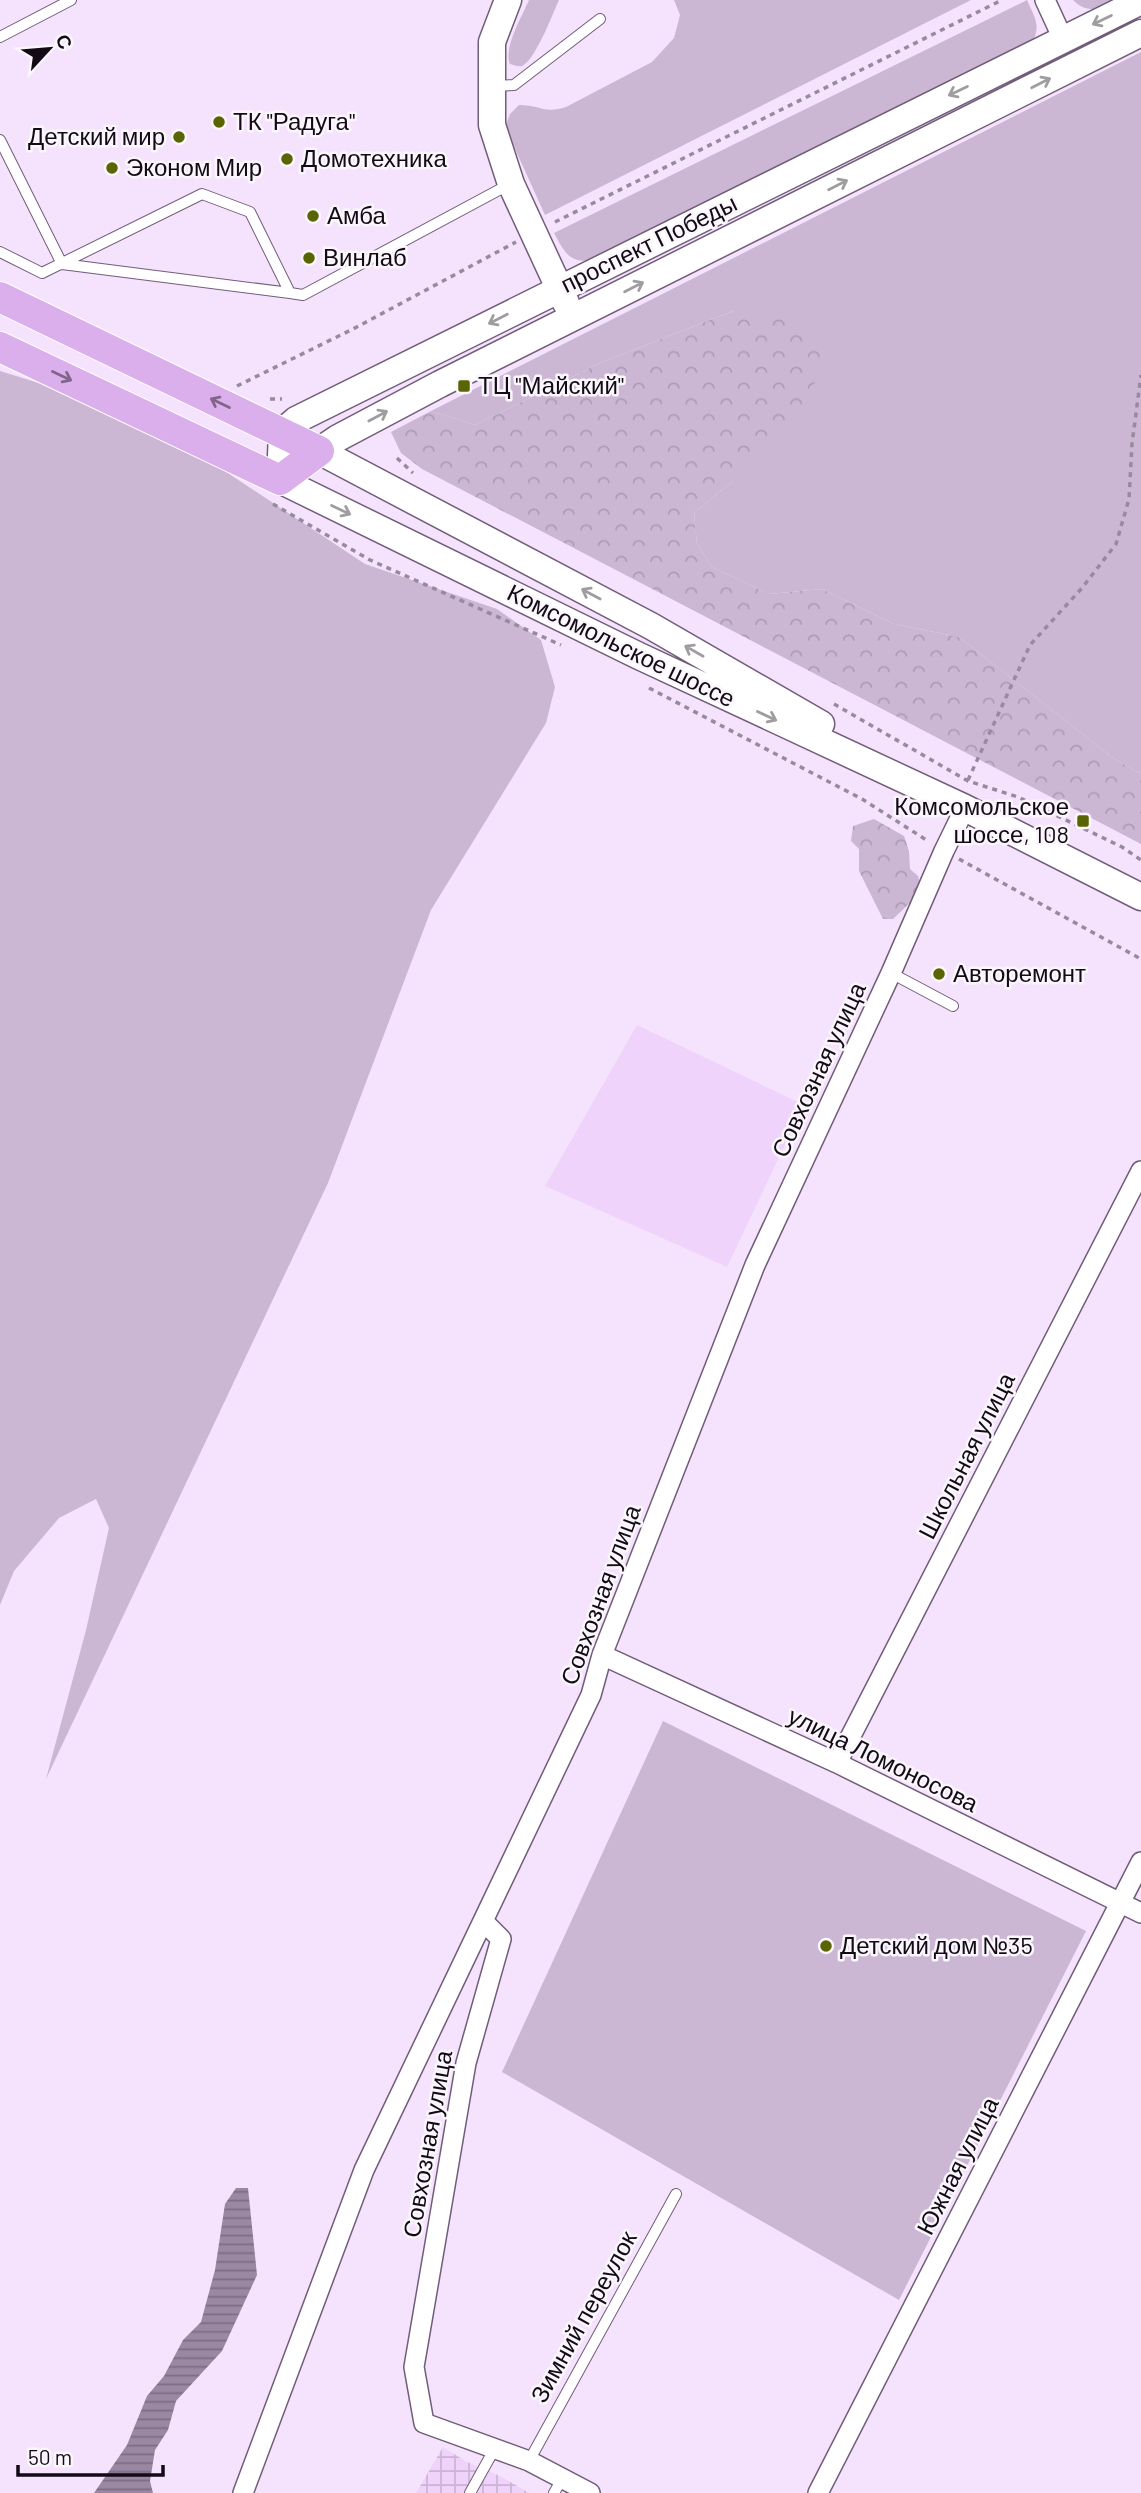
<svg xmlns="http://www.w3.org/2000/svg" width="1141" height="2493" viewBox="0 0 1141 2493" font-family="Barlow,sans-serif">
	<defs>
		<pattern id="industrial-grid" width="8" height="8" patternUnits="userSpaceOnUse" patternTransform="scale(1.75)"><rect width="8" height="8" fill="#efd3fa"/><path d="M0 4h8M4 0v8" fill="none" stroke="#ccb4d5"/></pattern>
		<pattern id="forest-crowns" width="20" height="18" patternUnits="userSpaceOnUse" patternTransform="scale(1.75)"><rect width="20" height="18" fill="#cbb7d4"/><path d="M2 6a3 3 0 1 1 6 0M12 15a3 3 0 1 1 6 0" fill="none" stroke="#ad9cb5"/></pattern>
		<pattern id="water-rules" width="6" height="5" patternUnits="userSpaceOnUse" patternTransform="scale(1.75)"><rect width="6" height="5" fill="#9a87a2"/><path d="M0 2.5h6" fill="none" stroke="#7c6d83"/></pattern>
	</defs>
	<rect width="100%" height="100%" fill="#f5e3fd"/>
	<path fill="#efd3fa" d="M 637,1025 L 804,1105 L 727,1267 L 545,1186 Z"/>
	<path fill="url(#industrial-grid)" d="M 443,2447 L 467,2462 L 502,2477 L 529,2493 L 416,2493 Z"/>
	<path fill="#cbb7d4" d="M 529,0 L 559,0 C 553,13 535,61 522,66 C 518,67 514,65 510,64 C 503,49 522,16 529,0 Z
		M 674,0 L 971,0 L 545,215 L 505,127 L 510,114 L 519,105 C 540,105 544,114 566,107 L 652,62 L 674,38 L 680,15 Z
		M 1027,0 C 1037,22 1042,28 1028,49 L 603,259 C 573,264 568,260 554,233 Z
		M 1073,0 L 1125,0 C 1106,6 1089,17 1073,0 Z
		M 1141,52 L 1141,774 L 1113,758 L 959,637 L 894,624 L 822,589 L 769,594 L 712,567 L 697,544 L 694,513 L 733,481 L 733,311 L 600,363 L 475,425 L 431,411 Z
		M 0,371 L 139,414 L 365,564 L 497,609 L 541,640 L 555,687 L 546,723 L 431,910 L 328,1183 L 46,1779 L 86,1630 L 109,1528 L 96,1499 L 59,1518 L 14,1571 L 0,1605 Z
		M 663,1721 L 1086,1931 L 899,2300 L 502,2072 Z"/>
	<path fill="url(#forest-crowns)" d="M 733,311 L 800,322 L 825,356 L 804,411 L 733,481 L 694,513 L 697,544 L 712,567 L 769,594 L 822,589 L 894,624 L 959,637 L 1113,758 L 1141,774 L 1141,844 L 422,469 L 401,453 L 391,432 L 431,411 L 475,425 L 600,363 Z
		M 874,819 L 904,836 L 909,851 L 910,869 L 918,876 L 921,887 L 915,898 L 893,919 L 883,919 L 859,871 L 859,849 L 851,841 L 853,826 Z"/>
	<path fill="url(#water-rules)" d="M 236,2188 L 248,2188 L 257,2275 L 222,2351 L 176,2401 L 168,2430 L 155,2450 L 150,2481 L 153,2493 L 94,2493 L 127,2445 L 147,2396 L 164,2376 L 183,2340 L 201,2322 L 215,2270 L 225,2204 Z"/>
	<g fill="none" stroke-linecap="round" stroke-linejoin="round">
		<defs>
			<path id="lane" d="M 0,37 L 71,0
				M 493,86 L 514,85 L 600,19
				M 0,140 L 62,264 L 290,293
				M 0,252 L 42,273 L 202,194 L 250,212 L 290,293 L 303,295 L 510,184
				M 891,973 L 953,1006
				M 529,2461 L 676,2194
				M 470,2493 L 495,2448
				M 554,2493 L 562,2479"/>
			<path id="street" d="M 1045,0 L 1063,39
				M 602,1655 L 837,1763 L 1141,1913
				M 837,1763 L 1141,1171
				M 243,2493 L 364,2170 L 483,1921
				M 590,2493 L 529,2461 L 424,2423 L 414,2367 L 466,2063 L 501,1939 L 483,1921 L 591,1695 L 602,1655 L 755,1265 L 891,973 L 944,851 L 965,808
				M 818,2493 L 1141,1862"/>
			<path id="secondary" d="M 508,0 L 492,42 L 492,125 L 511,184 L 566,303
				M 1141,1 L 296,420 L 282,432 L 280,480 L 639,656 L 965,808 L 1141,897
				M 821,724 L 651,626 L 319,451 L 338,438 L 440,384 L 1141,33"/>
			<path id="primary" d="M 0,297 L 319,451 L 280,480 L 0,347"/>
		</defs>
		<use href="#lane" stroke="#715d79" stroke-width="12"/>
		<use href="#street" stroke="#715d79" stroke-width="22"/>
		<use href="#secondary" stroke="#715d79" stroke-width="29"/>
		<use href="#primary" stroke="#fff" stroke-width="32"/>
		<path stroke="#988a9e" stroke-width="3.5" stroke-dasharray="5 5" stroke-linecap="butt" d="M 555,222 L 1002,0
			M 237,386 L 353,329 L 516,242
			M 270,399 L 282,399
			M 397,458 L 413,473
			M 273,504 L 370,560 L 561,645
			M 649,688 L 862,799 L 928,841
			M 834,704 L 968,781 L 1018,797 L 1122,847 L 1141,860
			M 968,780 L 1030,645 L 1082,588 L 1116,544 L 1129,499 L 1132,444 L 1141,375
			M 959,859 L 1141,959"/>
		<use href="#lane" stroke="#fff" stroke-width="10"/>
		<use href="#street" stroke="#fff" stroke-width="19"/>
		<use href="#secondary" stroke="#fff" stroke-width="26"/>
		<use href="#primary" stroke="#dbafec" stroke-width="30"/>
	</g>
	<defs><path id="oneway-shaft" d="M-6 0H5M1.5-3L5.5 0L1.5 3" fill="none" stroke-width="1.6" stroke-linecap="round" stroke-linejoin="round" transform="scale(1.75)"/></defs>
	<g stroke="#a09da1">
		<use href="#oneway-shaft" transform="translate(1102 20) rotate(154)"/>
		<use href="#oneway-shaft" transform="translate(1041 83) rotate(-27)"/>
		<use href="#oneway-shaft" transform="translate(958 91) rotate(154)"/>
		<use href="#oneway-shaft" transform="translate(838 185) rotate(-27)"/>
		<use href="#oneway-shaft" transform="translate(634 287) rotate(-27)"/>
		<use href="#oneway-shaft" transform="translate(498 319) rotate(153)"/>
		<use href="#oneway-shaft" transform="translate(378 416) rotate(-28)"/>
		<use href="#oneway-shaft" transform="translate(341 510) rotate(26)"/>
		<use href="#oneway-shaft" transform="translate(591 594) rotate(-152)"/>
		<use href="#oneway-shaft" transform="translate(694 651) rotate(-150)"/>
		<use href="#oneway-shaft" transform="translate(767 716) rotate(25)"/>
	</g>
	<g stroke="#81658b">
		<use href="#oneway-shaft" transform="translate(62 376) rotate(25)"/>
		<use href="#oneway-shaft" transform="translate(220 403) rotate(-154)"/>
	</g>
	<g fill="#5a6403" stroke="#faf6fc" stroke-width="2.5">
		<circle cx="219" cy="122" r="7"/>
		<circle cx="179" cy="137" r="7"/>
		<circle cx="287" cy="159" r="7"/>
		<circle cx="112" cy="168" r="7"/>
		<circle cx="313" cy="216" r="7"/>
		<circle cx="309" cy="258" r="7"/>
		<rect x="457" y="379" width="14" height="14" rx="3.5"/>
		<rect x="1076" y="814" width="14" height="14" rx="3.5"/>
		<circle cx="939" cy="974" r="7"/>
		<circle cx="826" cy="1946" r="7"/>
	</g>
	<g text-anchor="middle" stroke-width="5" stroke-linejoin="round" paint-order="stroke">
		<g font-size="24" fill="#120a15" stroke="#faf6fc" text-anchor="start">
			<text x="233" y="130">ТК "Радуга"</text>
			<text x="165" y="145" text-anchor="end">Детский мир</text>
			<text x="301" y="167">Домотехника</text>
			<text x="126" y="176">Эконом Мир</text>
			<text x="327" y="224">Амба</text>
			<text x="323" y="266">Винлаб</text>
			<text x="478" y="394">ТЦ "Майский"</text>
			<text x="1069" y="815" text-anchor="end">Комсомольское<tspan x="1069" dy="28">шоссе, 108</tspan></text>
			<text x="953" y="982">Авторемонт</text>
			<text x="840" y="1954">Детский дом №35</text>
		</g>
		<g font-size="24" fill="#120a15" stroke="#faf6fc">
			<text transform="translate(649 244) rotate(-26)" y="8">проспект Победы</text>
			<text transform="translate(621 646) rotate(26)" y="8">Комсомольское шоссе</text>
			<text transform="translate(819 1070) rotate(-65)" y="8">Совхозная улица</text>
			<text transform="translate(967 1456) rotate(-63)" y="8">Школьная улица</text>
			<text transform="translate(601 1595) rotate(-70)" y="8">Совхозная улица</text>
			<text transform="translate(883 1760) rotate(26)" y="8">улица Ломоносова</text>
			<text transform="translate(428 2144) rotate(-80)" y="8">Совхозная улица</text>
			<text transform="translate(958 2166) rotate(-63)" y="8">Южная улица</text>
			<text transform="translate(584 2317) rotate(-61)" y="8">Зимний переулок</text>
		</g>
	</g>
	<g transform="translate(49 49) rotate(64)" stroke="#faf6fc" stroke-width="5" paint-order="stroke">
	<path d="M0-5L12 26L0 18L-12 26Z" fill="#120a15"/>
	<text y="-10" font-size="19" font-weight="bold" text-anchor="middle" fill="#120a15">С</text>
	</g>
	<path d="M18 2465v10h145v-10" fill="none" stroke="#120a15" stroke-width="3.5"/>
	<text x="28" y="2465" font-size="21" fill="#120a15" stroke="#faf6fc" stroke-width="5" paint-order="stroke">50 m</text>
</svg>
